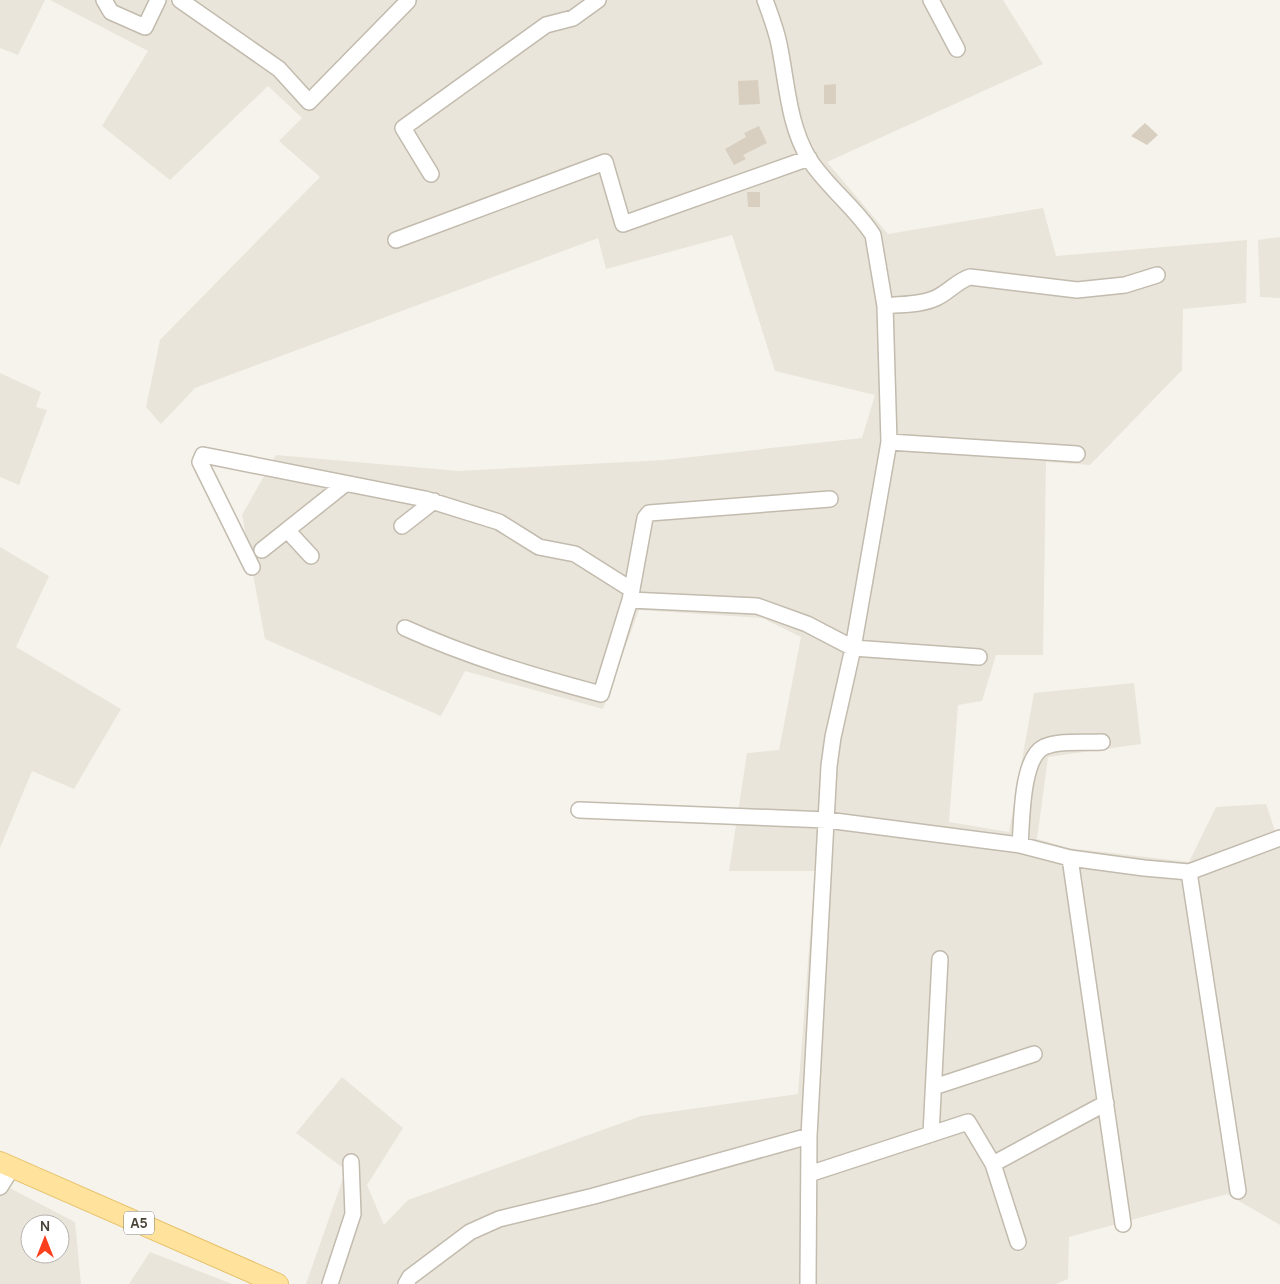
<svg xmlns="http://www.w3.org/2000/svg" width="1280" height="1284" viewBox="0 0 1280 1284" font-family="Manrope,sans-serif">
	<rect width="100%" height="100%" fill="#f6f3ec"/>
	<path fill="#eae5da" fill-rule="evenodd" d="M 0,0 L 45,0 L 18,55 L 0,48 Z
		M 50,0 L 1003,0 L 1043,64 L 827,162 L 888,234 L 1043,208 L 1056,256 L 1247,240 L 1246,303 L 1183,309 L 1182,370 L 1090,465 L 1046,462 L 1043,655 L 996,655 L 982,701 L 958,705 L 949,822 L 1009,832 L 1034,693 L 1134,683 L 1141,744 L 1048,757 L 1037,839 L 1069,848 L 1189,862 L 1216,807 L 1266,804 L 1275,831 L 1280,832 L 1280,1225 L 1227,1194 L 1069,1237 L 1068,1279 L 1056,1284 L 306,1284 L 346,1170 L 296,1133 L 342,1077 L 403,1128 L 367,1185 L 384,1225 L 408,1200 L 641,1116 L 798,1094 L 815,871 L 729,871 L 747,753 L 779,750 L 801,637 L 762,618 L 639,610 L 603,709 L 465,671 L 441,716 L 265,639 L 242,515 L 276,455 L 459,471 L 664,460 L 862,438 L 875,395 L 775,371 L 732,235 L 606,269 L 598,238 L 195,388 L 161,424 L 146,407 L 160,340 L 320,177 L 279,141 L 302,118 L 268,86 L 170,180 L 102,126 L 148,51 Z
		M 1280,237 L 1280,298 L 1260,297 L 1258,240 Z
		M 0,373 L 41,392 L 36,407 L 47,410 L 19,485 L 0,477 Z
		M 0,547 L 49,576 L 16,647 L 121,709 L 74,789 L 32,771 L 0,848 Z
		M 0,1183 L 75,1222 L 81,1284 L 0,1284 ZM 30,1224 L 60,1224 L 60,1254 L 30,1254 Z
		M 150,1252 L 232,1284 L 129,1284 Z"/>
	<path fill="#d8cfc1" d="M 758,80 L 760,104 L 739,105 L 738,81 Z
		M 836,84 L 836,104 L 824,104 L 824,85 Z
		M 1145,123 L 1158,135 L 1147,145 L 1131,136 Z
		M 759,126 L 767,143 L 743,155 L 746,159 L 734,165 L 725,149 L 746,137 L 744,133 Z
		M 747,192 L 760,192 L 760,207 L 748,207 Z"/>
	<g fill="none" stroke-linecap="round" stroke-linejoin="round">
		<defs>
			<path id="minor" d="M 104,0 L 111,12 L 145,27 L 158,0
				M 180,0 L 279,69 L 309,102 L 408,1
				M 765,0 C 770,14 776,29 779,44 C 787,82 788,124 809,159 C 827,187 855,207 873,235 L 885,306 L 889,442 L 853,648 L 833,737 L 829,766 L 809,1136 L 808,1284
				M 931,0 L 957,49
				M 431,174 L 403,128 L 546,25 L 573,18 L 598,0
				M 396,240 L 605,162 L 623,224 L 809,158
				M 885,306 C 902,304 921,305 936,298 C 949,292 957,281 970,277 L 1077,290 L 1125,285 L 1157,275
				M 889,442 L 1077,454
				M 402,526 L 434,501
				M 287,530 L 311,556
				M 262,550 L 345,484
				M 252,567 L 200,462 L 203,455 L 425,499 L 499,522 L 539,547 L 575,554 L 632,590
				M 630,600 L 757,606 L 807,624 L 853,648 L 979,657
				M 405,628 C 469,657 533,676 601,694 L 630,600 L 645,518 L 649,513 L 830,499
				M 579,810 L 827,820 L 1020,845 L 1070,858 L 1144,868 L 1189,872 L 1280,838
				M 1020,845 C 1022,822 1021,758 1044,747 C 1060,740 1084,743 1102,742
				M 1070,858 L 1123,1224
				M 1189,872 L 1238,1191
				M 934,1087 L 1034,1054
				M 931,1134 L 940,959
				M 993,1164 L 1106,1103
				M 809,1174 L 968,1122 L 993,1164 L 1018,1242
				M 0,1187 L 12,1168
				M 330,1284 L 353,1214 L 351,1162
				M 406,1284 L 410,1277 L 470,1232 L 499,1219 L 594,1196 L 809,1136"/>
			<path id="major" d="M 0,1162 L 278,1284"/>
		</defs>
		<use href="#minor" stroke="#c2bbae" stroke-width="18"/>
		<use href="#major" stroke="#e6c16a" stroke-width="22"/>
		<use href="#minor" stroke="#fff" stroke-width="15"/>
		<use href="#major" stroke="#ffe39c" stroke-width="20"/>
	</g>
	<g text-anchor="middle" stroke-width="4" stroke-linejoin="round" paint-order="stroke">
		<rect fill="#fff" stroke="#817c74" stroke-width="1" x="124" y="1211.5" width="30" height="23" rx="4"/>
		<g font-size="14" font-weight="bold" fill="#4b4439">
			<text x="139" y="1228">A5</text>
		</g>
	</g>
	<g transform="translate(45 1239)"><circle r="24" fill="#ffffff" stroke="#b7b4b0"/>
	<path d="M0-4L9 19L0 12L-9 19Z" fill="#fc3f1d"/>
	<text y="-8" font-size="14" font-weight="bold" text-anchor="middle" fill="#4b4439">N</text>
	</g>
</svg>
